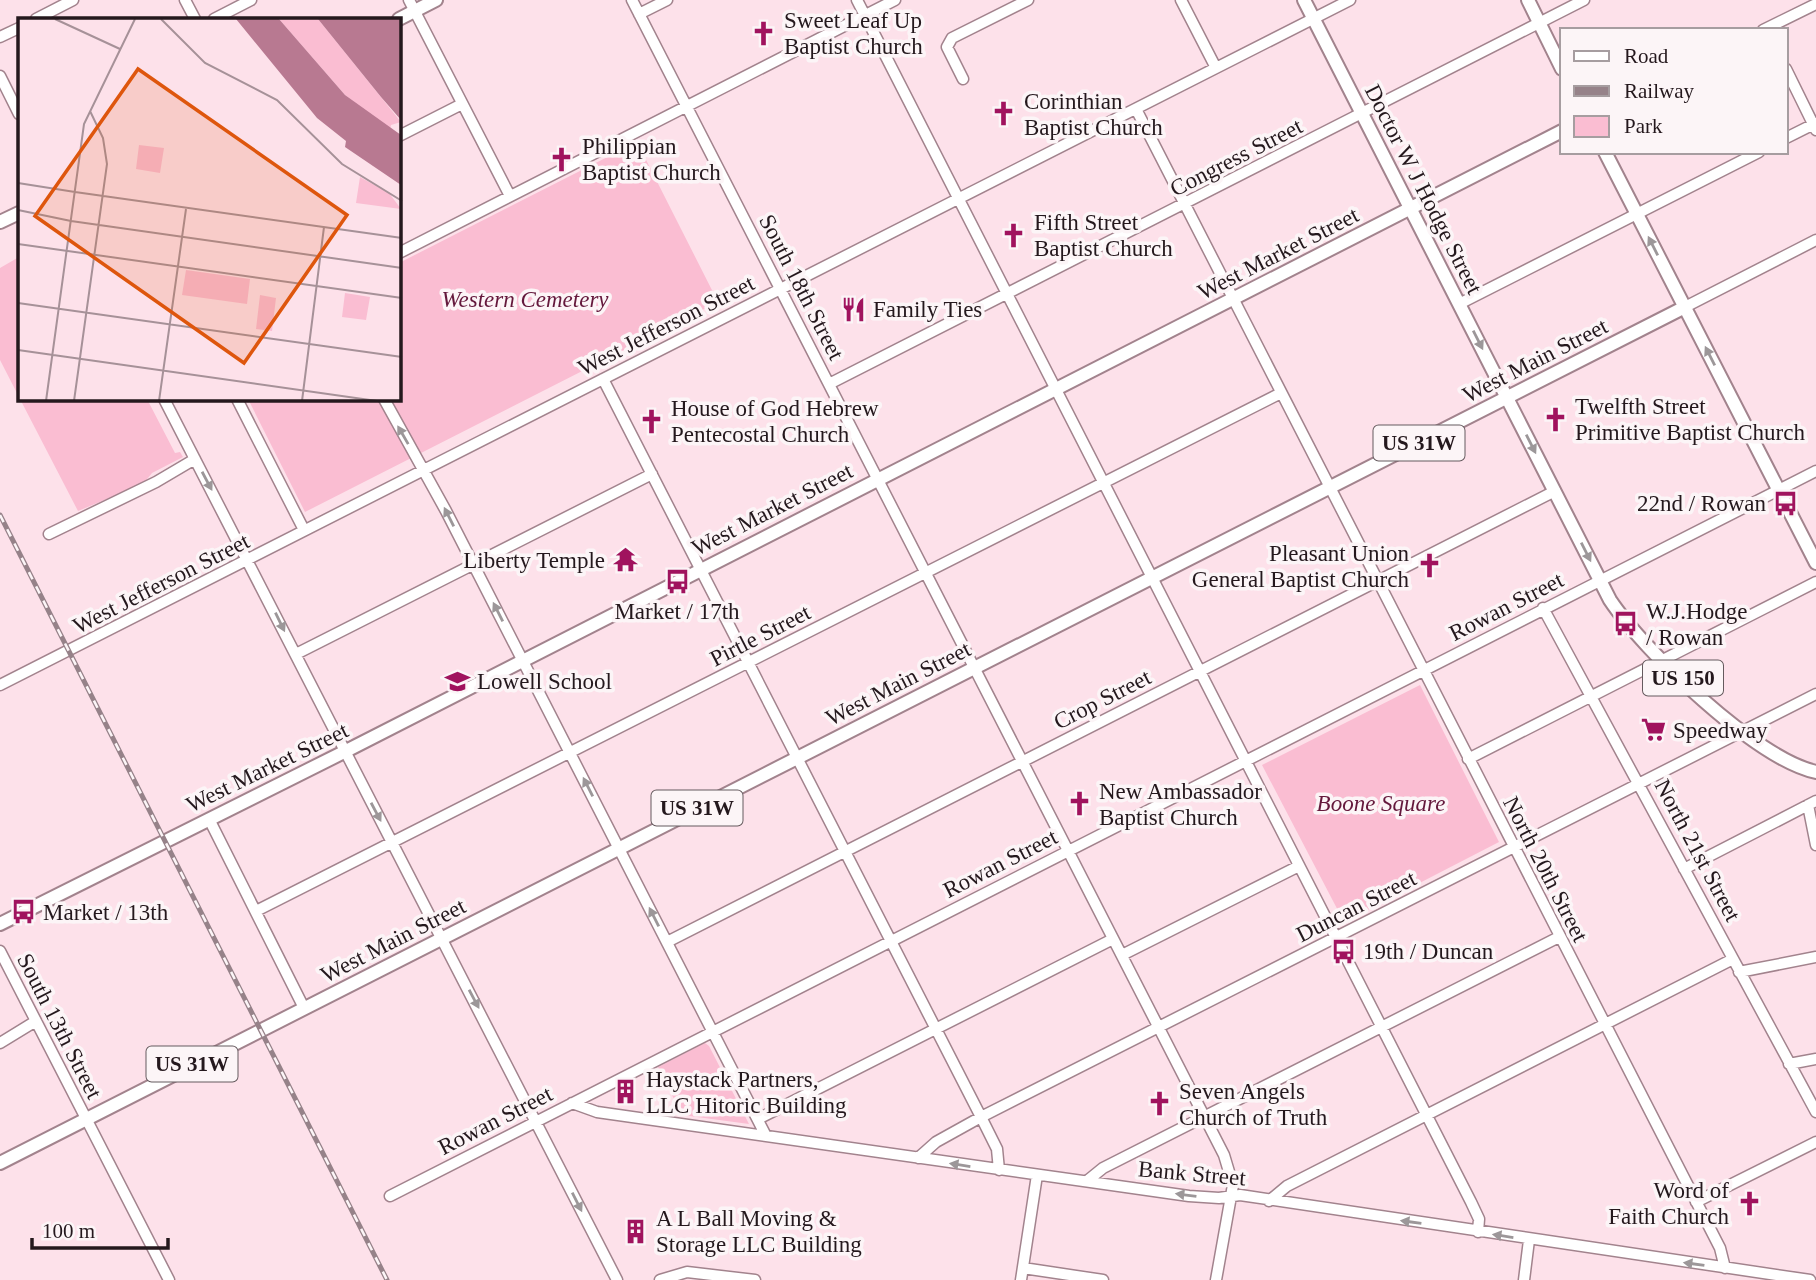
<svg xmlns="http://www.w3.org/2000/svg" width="1816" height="1280" viewBox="0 0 1816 1280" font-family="Georgia,serif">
	<rect width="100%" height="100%" fill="#fde1ea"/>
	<path fill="#fabdd2" d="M 637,142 L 718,302 L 305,512 L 248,399 L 399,399 L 399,263 Z
		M 19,257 L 19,397 L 0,360 L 0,268 Z
		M 20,399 L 147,399 L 175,453 L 180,452 L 183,457 L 152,473 L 143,484 L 78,511 Z
		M 1420,685 L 1499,842 L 1344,922 L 1262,765 Z
		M 705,1043 L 709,1046 L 749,1124 L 682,1115 L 658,1067 Z"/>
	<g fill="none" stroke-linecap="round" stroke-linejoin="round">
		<defs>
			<path id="minor" d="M 185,0 L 195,19
				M 409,0 L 510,196
				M 632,0 L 1224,1155 L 1233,1185 L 1216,1280
				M 857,0 L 1471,1202 L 1479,1219 L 1478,1232
				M 1181,0 L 1216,68
				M 639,14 L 667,0
				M 36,19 L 73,0
				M 214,19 L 251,0
				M 1763,30 L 1816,4
				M 0,37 L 19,28
				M 1786,69 L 1816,130
				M 0,76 L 19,114
				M 963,79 L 947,47 L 952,38 L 1028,0
				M 1136,109 L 1720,1248 L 1725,1268
				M 399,136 L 462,104
				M 1786,138 L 1816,123
				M 399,253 L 895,0
				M 1459,304 L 1759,152
				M 1685,307 L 1816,240
				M 603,379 L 981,1117 L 997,1149 L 999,1170
				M 829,384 L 1584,0
				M 164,399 L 617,1280
				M 237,399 L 304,530
				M 384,399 L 446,511 L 765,1134
				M 49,534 L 156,482 L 195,459
				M 1543,608 L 1816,1112
				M 296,654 L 652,474
				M 0,685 L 1350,0
				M 1468,759 L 1816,582
				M 1808,805 L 1816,845
				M 209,819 L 304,1008
				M 1684,869 L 1816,801
				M 256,911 L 1281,393
				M 667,942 L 1555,491
				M 0,951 L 169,1280
				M 1122,955 L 1299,866
				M 1739,972 L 1816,957
				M 0,1043 L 36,1021
				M 1789,1064 L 1816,1059
				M 572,1103 L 597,1112 C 794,1139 991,1168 1189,1196 L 1219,1198 L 1240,1195 L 1810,1280
				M 758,1119 L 1113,939
				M 918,1158 L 936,1142 L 981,1117 L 1816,694
				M 1087,1181 L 1103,1168 L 1559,937
				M 390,1196 L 1816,471
				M 1269,1201 L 1287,1186 L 1733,959
				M 1696,1202 L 1816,1142
				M 1023,1268 L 1103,1280
				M 660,1280 L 687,1272 L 755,1280
				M 1021,1280 L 1037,1175
				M 1524,1280 L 1529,1240"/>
			<path id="major" d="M 1304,0 L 1610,600 C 1644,651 1756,759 1816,772
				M 1528,0 L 1562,69
				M 399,19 L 436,0
				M 1605,152 L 1816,563
				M 0,222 L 19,213
				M 0,924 L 344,752 L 1562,131
				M 0,1163 L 1685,307"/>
		</defs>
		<use href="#minor" stroke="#a2838d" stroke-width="13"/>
		<use href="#major" stroke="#a2838d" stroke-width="16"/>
		<use href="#minor" stroke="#fff" stroke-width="10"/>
		<use href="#major" stroke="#fff" stroke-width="12"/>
		<defs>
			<path id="rail" d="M 0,515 L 387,1280"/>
		</defs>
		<use href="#rail" stroke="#968289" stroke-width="5"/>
		<use href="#rail" stroke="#fcf5f7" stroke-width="2.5" stroke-dasharray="8" stroke-linecap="butt"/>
	</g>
	<defs><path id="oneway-solid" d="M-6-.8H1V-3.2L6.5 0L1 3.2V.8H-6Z" transform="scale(1.75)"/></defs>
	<g fill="#9c9799">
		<use href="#oneway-solid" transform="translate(1653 246) rotate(-117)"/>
		<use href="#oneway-solid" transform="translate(1478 340) rotate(63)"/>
		<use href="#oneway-solid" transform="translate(1710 356) rotate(-117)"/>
		<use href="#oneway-solid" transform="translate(403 435) rotate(-120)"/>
		<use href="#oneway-solid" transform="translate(1531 444) rotate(63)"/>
		<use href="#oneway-solid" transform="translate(207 481) rotate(62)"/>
		<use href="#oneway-solid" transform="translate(449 517) rotate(-117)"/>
		<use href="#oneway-solid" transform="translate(1586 552) rotate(63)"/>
		<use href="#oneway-solid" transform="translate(498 612) rotate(-117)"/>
		<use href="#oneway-solid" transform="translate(280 622) rotate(64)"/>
		<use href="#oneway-solid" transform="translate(588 787) rotate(-117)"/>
		<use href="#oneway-solid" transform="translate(376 812) rotate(62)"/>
		<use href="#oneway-solid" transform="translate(654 917) rotate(-117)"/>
		<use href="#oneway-solid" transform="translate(474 999) rotate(62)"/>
		<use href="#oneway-solid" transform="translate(960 1165) rotate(-171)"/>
		<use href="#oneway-solid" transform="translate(1186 1195) rotate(-173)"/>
		<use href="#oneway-solid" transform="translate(577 1202) rotate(63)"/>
		<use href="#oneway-solid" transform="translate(1411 1222) rotate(-172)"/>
		<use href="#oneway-solid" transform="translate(1503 1236) rotate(-171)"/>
		<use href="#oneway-solid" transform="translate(1694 1264) rotate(-172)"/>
	</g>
	<defs>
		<symbol id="church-bare" viewBox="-9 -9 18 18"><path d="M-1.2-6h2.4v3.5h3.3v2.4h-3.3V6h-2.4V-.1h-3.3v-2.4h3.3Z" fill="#a0135e" stroke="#fcf5f7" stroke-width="2.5" paint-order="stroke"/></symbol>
		<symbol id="restaurant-bare" viewBox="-9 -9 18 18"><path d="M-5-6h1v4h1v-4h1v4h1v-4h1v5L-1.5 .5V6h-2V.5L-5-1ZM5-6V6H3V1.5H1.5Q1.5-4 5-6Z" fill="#a0135e" stroke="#fcf5f7" stroke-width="2.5" paint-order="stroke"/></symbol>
		<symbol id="bus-bare" viewBox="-9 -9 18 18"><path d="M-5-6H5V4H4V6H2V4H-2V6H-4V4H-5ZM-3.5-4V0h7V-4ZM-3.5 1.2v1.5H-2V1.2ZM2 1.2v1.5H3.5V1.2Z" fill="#a0135e" stroke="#fcf5f7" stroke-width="2.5" paint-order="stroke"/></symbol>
		<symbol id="temple-bare" viewBox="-9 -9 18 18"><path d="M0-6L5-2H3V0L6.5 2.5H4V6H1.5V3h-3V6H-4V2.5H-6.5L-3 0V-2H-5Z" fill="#a0135e" stroke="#fcf5f7" stroke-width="2.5" paint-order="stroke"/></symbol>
		<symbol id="school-bare" viewBox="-9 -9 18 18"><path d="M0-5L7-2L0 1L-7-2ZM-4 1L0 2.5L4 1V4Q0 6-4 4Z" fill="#a0135e" stroke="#fcf5f7" stroke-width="2.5" paint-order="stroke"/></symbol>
		<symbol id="supermarket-bare" viewBox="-9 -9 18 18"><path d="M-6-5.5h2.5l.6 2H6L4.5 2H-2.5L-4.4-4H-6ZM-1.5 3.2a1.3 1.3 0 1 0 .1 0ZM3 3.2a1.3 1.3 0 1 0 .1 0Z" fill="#a0135e" stroke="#fcf5f7" stroke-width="2.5" paint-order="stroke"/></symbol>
		<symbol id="building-bare" viewBox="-9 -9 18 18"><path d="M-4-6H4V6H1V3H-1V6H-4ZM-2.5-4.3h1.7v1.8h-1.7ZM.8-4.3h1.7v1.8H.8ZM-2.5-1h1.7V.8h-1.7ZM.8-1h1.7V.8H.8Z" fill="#a0135e" stroke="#fcf5f7" stroke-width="2.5" paint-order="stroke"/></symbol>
	</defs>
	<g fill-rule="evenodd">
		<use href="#church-bare" x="746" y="16" width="35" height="35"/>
		<use href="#church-bare" x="986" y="96" width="35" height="35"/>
		<use href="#church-bare" x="544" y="142" width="35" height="35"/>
		<use href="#church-bare" x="996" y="218" width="35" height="35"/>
		<use href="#restaurant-bare" x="836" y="292" width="35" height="35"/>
		<use href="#church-bare" x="1538" y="402" width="35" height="35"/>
		<use href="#church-bare" x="634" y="404" width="35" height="35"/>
		<use href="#bus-bare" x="1768" y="486" width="35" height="35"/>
		<use href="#temple-bare" x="608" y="542" width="35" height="35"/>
		<use href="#church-bare" x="1412" y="548" width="35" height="35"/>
		<use href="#bus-bare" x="660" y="564" width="35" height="35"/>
		<use href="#bus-bare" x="1608" y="606" width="35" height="35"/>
		<use href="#school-bare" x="440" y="664" width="35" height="35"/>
		<use href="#supermarket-bare" x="1636" y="712" width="35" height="35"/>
		<use href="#church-bare" x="1062" y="786" width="35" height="35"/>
		<use href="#bus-bare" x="6" y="894" width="35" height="35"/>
		<use href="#bus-bare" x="1326" y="934" width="35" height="35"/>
		<use href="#building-bare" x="608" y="1074" width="35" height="35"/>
		<use href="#church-bare" x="1142" y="1086" width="35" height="35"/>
		<use href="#church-bare" x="1732" y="1186" width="35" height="35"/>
		<use href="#building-bare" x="618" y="1214" width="35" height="35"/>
	</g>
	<g text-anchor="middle" stroke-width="7" stroke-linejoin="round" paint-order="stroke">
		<g fill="#fcf5f7" stroke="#655a5e" stroke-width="2">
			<rect x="1373.5" y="425.5" width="91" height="35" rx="5"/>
			<rect x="1643" y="660.5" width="80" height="35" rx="5"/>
			<rect x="651.5" y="790.5" width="91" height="35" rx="5"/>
			<rect x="146.5" y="1046.5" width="91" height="35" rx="5"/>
		</g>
		<g font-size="21" font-weight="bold" fill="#24181d">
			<text x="1419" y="450">US 31W</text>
			<text x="1683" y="685">US 150</text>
			<text x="697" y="815">US 31W</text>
			<text x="192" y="1071">US 31W</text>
		</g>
		<g font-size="23" fill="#24181d" stroke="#fcf5f7" text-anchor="start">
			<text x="784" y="28">Sweet Leaf Up<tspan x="784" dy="26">Baptist Church</tspan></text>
			<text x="1024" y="109">Corinthian<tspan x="1024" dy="26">Baptist Church</tspan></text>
			<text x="582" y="154">Philippian<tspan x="582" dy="26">Baptist Church</tspan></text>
			<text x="1034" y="230">Fifth Street<tspan x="1034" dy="26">Baptist Church</tspan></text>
			<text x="873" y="317">Family Ties</text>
			<text x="1575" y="414">Twelfth Street<tspan x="1575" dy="26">Primitive Baptist Church</tspan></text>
			<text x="671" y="416">House of God Hebrew<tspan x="671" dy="26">Pentecostal Church</tspan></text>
			<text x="1766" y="511" text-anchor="end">22nd / Rowan</text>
			<text x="1409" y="561" text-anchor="end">Pleasant Union<tspan x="1409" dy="26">General Baptist Church</tspan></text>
			<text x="605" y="568" text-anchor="end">Liberty Temple</text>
			<text x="677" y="619" text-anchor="middle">Market / 17th</text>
			<text x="1646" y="619">W.J.Hodge<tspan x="1646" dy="26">/ Rowan</tspan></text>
			<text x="477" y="689">Lowell School</text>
			<text x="1673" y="738">Speedway</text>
			<text x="1099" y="799">New Ambassador<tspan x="1099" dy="26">Baptist Church</tspan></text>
			<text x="43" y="920">Market / 13th</text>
			<text x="1363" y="959">19th / Duncan</text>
			<text x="646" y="1087">Haystack Partners,<tspan x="646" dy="26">LLC Hitoric Building</tspan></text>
			<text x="1179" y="1099">Seven Angels<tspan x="1179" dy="26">Church of Truth</tspan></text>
			<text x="1729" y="1198" text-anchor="end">Word of<tspan x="1729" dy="26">Faith Church</tspan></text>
			<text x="656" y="1226">A L Ball Moving &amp;<tspan x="656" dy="26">Storage LLC Building</tspan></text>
		</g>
		<g font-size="23" fill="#24181d" stroke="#fcf5f7">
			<text transform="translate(1236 157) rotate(-27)" y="8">Congress Street</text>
			<text transform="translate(1424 189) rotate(63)" y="8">Doctor W J Hodge Street</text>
			<text transform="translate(1278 253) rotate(-27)" y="8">West Market Street</text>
			<text transform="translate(802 287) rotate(63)" y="8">South 18th Street</text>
			<text transform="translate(666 325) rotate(-27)" y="8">West Jefferson Street</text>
			<text transform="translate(1535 360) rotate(-27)" y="8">West Main Street</text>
			<text transform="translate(772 509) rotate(-27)" y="8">West Market Street</text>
			<text transform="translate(161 583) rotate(-27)" y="8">West Jefferson Street</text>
			<text transform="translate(1506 606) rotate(-27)" y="8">Rowan Street</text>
			<text transform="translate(760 635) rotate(-27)" y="8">Pirtle Street</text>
			<text transform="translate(898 683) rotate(-27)" y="8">West Main Street</text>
			<text transform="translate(1102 699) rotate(-27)" y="8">Crop Street</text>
			<text transform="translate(267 767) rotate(-26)" y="8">West Market Street</text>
			<text transform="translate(1698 850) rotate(62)" y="8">North 21st Street</text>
			<text transform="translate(1000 863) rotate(-27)" y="8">Rowan Street</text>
			<text transform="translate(1546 869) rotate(63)" y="8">North 20th Street</text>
			<text transform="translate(1356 906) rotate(-27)" y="8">Duncan Street</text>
			<text transform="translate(393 940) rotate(-27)" y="8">West Main Street</text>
			<text transform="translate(60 1026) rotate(63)" y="8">South 13th Street</text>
			<text transform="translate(495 1120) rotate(-27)" y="8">Rowan Street</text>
			<text transform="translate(1192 1173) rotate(5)" y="8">Bank Street</text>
		</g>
		<g font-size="23" font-style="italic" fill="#64183c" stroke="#fcf5f7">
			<text x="525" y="307">Western Cemetery</text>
			<text x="1381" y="811">Boone Square</text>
		</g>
	</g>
	<g transform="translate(18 18)">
		<rect width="383" height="383" fill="#fde1ea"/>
		<path d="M 261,1 L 300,1 L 383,104 L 373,107 L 372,112 L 327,77 ZM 121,127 L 146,130 L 142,155 L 118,151 ZM 342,159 L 371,175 L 383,191 L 338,185 ZM 168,252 L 232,261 L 229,286 L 164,277 ZM 327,275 L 352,279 L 348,302 L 324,299 ZM 242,277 L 258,280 L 254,313 L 238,311 Z" fill="#fabdd2"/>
		<path d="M 218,1 L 261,1 L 327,77 L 383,117 L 383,167 L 327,129 L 328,123 L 299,100 ZM 300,1 L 383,1 L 383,102 L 363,79 Z" fill="#b87991"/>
		<path fill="none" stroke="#a69198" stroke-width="2" d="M 37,1 L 102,31M 143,1 L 187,45 L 259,82 L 324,146 L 384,183M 0,165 L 57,174M 57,174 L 384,220M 0,192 L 53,203M 53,203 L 384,250M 0,226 L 384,280M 0,285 L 384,339M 0,332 L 359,383M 28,383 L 66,106 L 117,1M 56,383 L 89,146 L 85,120 L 72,93M 141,383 L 168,191M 284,383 L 306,209"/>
		<path fill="#de560d" fill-opacity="0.15" stroke="#de560d" stroke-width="3.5" d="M 120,51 L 329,197 L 226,345 L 17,198 Z"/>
		<rect width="383" height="383" fill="none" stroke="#24181d" stroke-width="3.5"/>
	</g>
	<rect x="1560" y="28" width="228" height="126" fill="#fcf5f7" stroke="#a69da0" stroke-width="2"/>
	<rect x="1574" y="51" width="35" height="10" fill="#ffffff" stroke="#a69da0" stroke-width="2"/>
	<text x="1624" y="63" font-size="21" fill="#24181d">Road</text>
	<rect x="1574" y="86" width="35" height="10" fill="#968289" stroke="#a69da0" stroke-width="2"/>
	<text x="1624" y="98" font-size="21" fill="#24181d">Railway</text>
	<rect x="1574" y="116" width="35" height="21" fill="#fabdd2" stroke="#a69da0" stroke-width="2"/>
	<text x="1624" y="133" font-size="21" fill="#24181d">Park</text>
	<path d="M32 1238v10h136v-10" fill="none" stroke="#24181d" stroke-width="3.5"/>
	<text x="42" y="1238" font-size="21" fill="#24181d" stroke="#fcf5f7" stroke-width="5" paint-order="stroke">100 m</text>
</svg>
